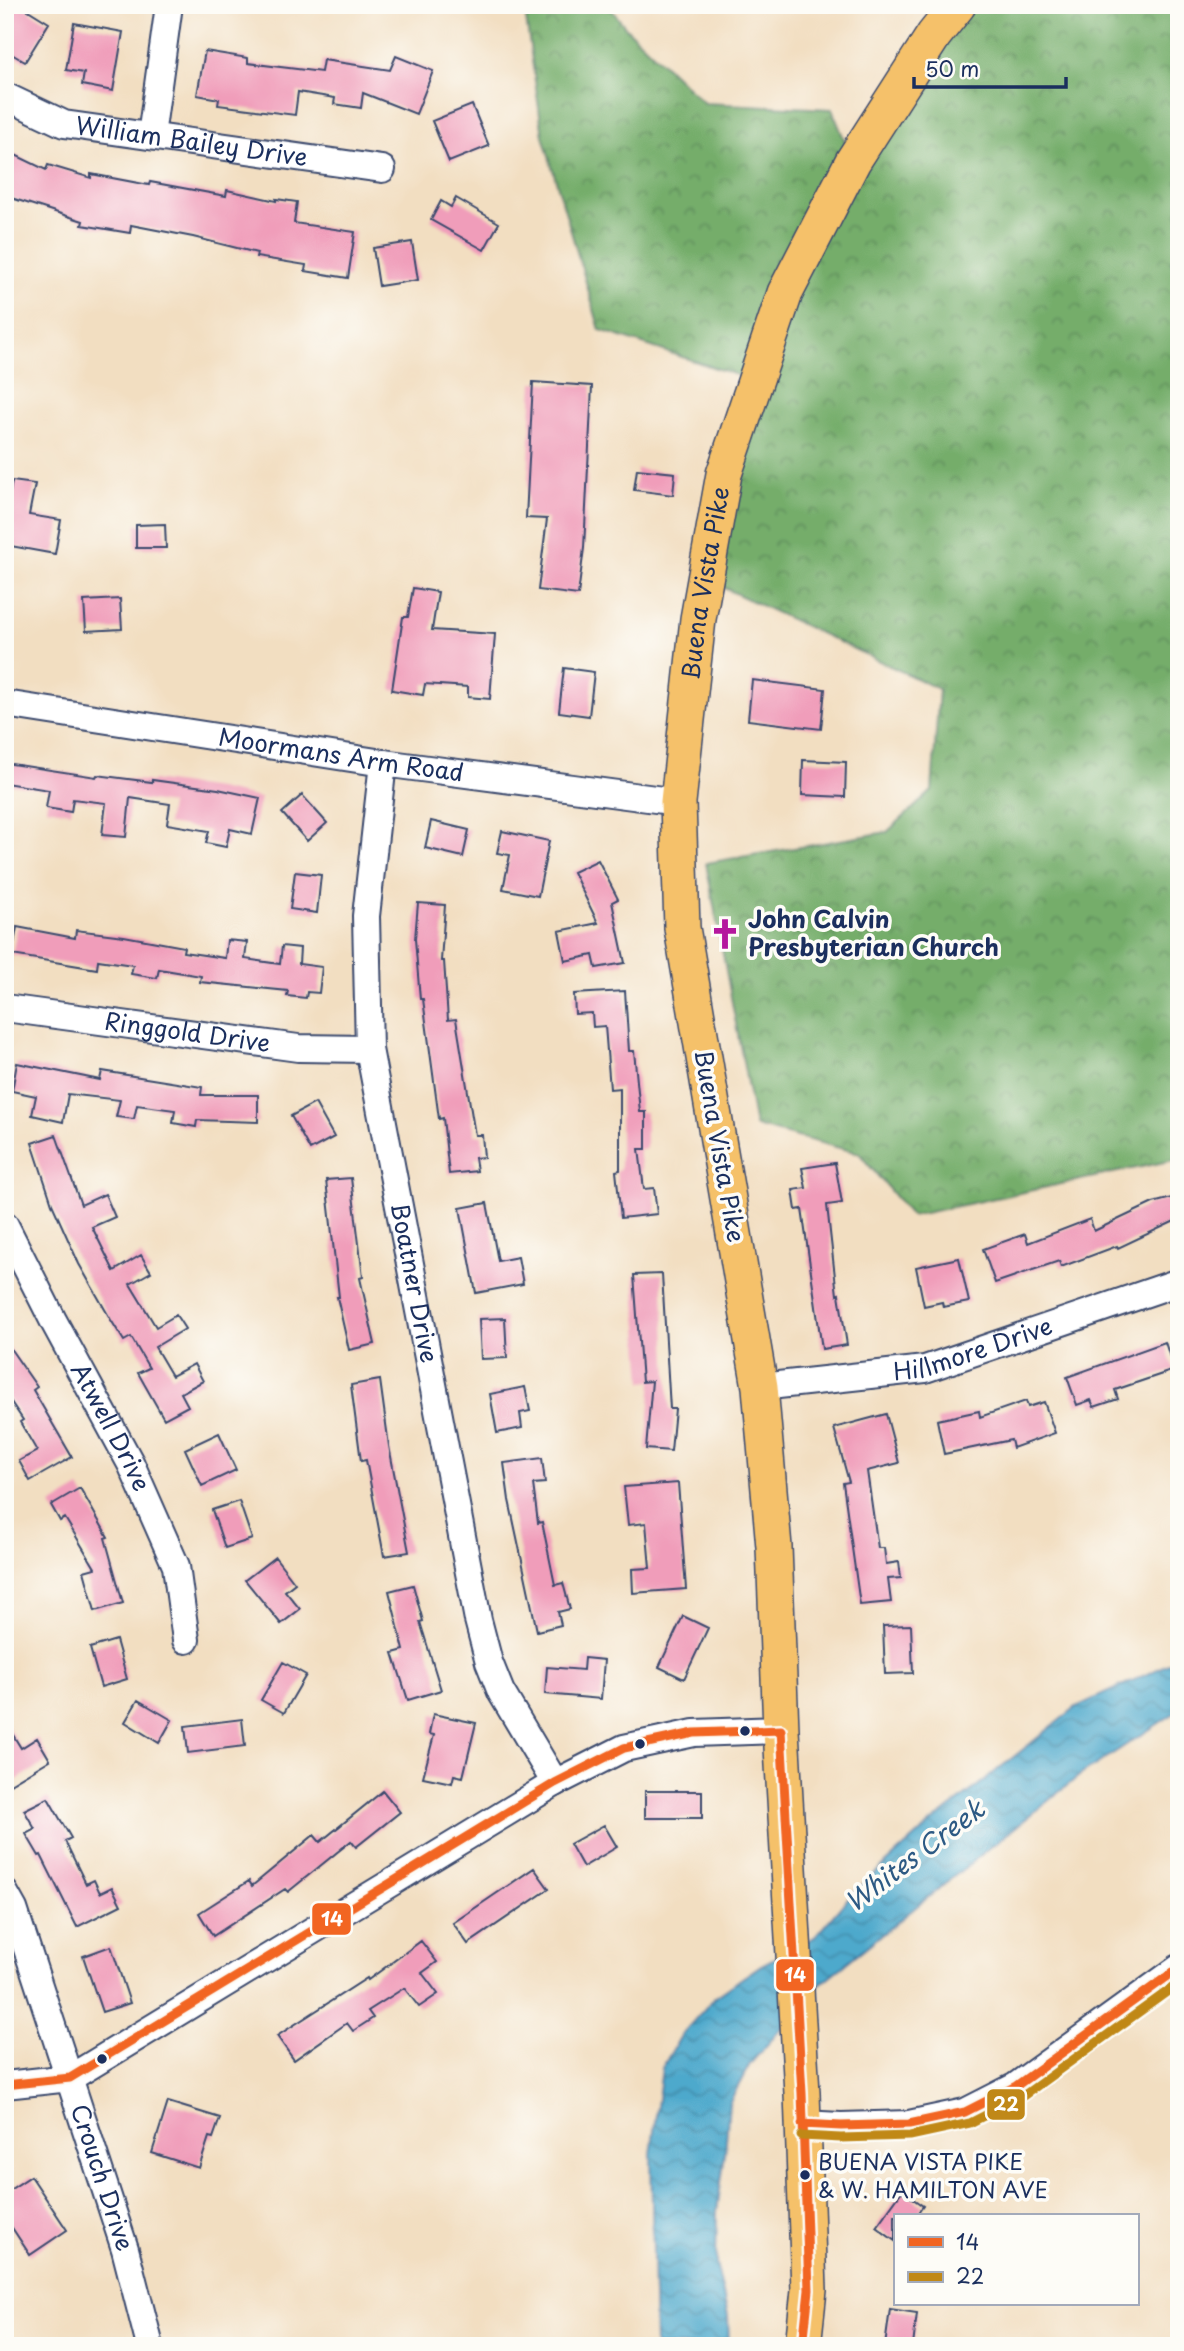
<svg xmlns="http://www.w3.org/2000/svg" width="1184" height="2351" viewBox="0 0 1184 2351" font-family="'Playpen Sans',sans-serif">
	<defs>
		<pattern id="forest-crowns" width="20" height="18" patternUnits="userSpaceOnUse" patternTransform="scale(1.75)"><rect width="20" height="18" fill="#75ad6b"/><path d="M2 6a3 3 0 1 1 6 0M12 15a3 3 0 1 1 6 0" fill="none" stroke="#5f8d5b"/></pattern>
		<pattern id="water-waves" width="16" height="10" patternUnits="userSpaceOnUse" patternTransform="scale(1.75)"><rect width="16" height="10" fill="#4ea9cc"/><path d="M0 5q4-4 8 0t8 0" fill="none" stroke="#408aa9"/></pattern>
	</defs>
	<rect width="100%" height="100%" fill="#fdfcf7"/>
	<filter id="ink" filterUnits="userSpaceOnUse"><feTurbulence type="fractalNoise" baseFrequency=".0143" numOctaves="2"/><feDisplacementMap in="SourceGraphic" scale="14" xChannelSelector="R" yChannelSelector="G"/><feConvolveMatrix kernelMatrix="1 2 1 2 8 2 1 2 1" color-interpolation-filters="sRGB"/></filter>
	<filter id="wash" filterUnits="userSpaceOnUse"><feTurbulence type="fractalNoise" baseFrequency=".00686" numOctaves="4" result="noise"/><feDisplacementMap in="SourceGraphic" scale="28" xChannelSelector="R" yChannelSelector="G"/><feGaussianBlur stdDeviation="1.57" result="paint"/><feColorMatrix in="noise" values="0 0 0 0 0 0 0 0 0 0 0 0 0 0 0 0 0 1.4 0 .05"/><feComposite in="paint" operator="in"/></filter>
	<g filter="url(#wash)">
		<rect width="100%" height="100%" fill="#f2dec1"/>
		<path fill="url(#forest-crowns)" stroke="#486e64" stroke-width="2" d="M 524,5 L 608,5 L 627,29 L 704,103 L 832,109 L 853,161 L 958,5 L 1179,5 L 1179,244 L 1171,263 L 1179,270 L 1179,1159 L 911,1216 L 859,1153 L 755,1126 L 706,863 L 887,832 L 932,791 L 939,689 L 705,579 L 755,381 L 600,330 L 543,136 Z"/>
		<path fill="url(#water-waves)" stroke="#346c95" stroke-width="2" d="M 1179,1659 L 1179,1710 L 1079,1776 L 820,1984 L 750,2064 L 729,2103 L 725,2154 L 717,2211 L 716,2263 L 728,2316 L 729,2346 L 655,2346 L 651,2154 L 662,2068 L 682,2034 L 716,1996 L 761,1965 L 815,1937 L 850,1896 L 930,1824 L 1076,1707 Z"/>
		<g id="blocks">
			<path fill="#f09dba" d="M 5,5 L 20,5 L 49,23 L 25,62 L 5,50 Z
				M 74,23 L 123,32 L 113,91 L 82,85 L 84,73 L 66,70 Z
				M 205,51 L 248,58 L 248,63 L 321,72 L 323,60 L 390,70 L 396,56 L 433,71 L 416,114 L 363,93 L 361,108 L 334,104 L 335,98 L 298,92 L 295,115 L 218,105 L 219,99 L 197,95 Z
				M 472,105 L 489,146 L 449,162 L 432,121 Z
				M 5,150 L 46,170 L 48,165 L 91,178 L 91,174 L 149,185 L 150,182 L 226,196 L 227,190 L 276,201 L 276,199 L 297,202 L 294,223 L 355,232 L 348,278 L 305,271 L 306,265 L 256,257 L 257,253 L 193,237 L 131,225 L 130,233 L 82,225 L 83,221 L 5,196 Z
				M 456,198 L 499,223 L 484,250 L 431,220 L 441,201 L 451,207 Z
				M 412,242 L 418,280 L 379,286 L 373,248 Z
				M 533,382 L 592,386 L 584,548 L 578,595 L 538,590 L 547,519 L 526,518 Z
				M 637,469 L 675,473 L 673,495 L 634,490 Z
				M 12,481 L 35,484 L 29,515 L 61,520 L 55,554 L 5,545 L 5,521 Z
				M 165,524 L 166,548 L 136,548 L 136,525 Z
				M 413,588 L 438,592 L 432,630 L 495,634 L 490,699 L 468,697 L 468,687 L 425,684 L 423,695 L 392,690 L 403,617 L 408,617 Z
				M 120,599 L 122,629 L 86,631 L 84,601 Z
				M 564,668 L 594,672 L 589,716 L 559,712 Z
				M 752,680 L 825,689 L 821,729 L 748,720 Z
				M 803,760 L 846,762 L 845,797 L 802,795 Z
				M 5,763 L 96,777 L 97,775 L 152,782 L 152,780 L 218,789 L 260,798 L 252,834 L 230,829 L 226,847 L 206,843 L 209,831 L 167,824 L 170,804 L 130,798 L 126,837 L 102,835 L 106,803 L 73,799 L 71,812 L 46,808 L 49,790 L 5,783 Z
				M 302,795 L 327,823 L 307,841 L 282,813 Z
				M 431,821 L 469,830 L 463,857 L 425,848 Z
				M 502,831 L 549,841 L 538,896 L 503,889 L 510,855 L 497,853 Z
				M 598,860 L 618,899 L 612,902 L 625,963 L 596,968 L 593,955 L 565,961 L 559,931 L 598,923 L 573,872 Z
				M 295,872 L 321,875 L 317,913 L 290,909 Z
				M 418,903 L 445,905 L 441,961 L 444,961 L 448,1020 L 456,1019 L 475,1135 L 482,1135 L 484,1157 L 475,1158 L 477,1171 L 449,1174 L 443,1118 L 439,1119 L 423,999 L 420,999 L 415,939 Z
				M 17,927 L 75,938 L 76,930 L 124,936 L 184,947 L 183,952 L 225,958 L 227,940 L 247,942 L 245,959 L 280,964 L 282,946 L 300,948 L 299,964 L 322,967 L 319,993 L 307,992 L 306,998 L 287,996 L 288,991 L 200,982 L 201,976 L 159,969 L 157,978 L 131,974 L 133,965 L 98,960 L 97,969 L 12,955 Z
				M 625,991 L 629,1051 L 634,1051 L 640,1112 L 646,1112 L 646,1149 L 639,1149 L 644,1189 L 654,1188 L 657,1214 L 621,1218 L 616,1171 L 620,1170 L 620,1088 L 610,1089 L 605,1026 L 593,1027 L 592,1013 L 575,1014 L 574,994 Z
				M 17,1063 L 100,1080 L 102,1071 L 202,1087 L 201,1095 L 258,1095 L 258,1122 L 197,1120 L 196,1127 L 173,1123 L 175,1110 L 137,1105 L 134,1119 L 116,1117 L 120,1100 L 68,1094 L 63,1122 L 32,1115 L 36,1096 L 12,1091 Z
				M 315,1103 L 334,1137 L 310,1150 L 291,1116 Z
				M 56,1135 L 81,1205 L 105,1194 L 115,1217 L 92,1227 L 114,1271 L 141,1255 L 151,1272 L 130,1284 L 156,1327 L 176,1315 L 185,1329 L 155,1347 L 172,1376 L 194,1364 L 203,1381 L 181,1393 L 188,1406 L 164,1419 L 138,1373 L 149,1368 L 131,1337 L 124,1341 L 111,1320 L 79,1264 L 52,1204 L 32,1143 Z
				M 835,1163 L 842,1203 L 827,1205 L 837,1295 L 839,1294 L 847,1345 L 822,1349 L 802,1209 L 796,1210 L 793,1190 L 806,1188 L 802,1168 Z
				M 351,1178 L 363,1277 L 360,1278 L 375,1344 L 349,1350 L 337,1297 L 339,1297 L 326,1180 Z
				M 1179,1196 L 1179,1219 L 1118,1248 L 1117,1246 L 1061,1267 L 1059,1261 L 995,1283 L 983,1249 L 1025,1234 L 1028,1243 L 1090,1219 L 1094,1231 L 1153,1203 Z
				M 487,1203 L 498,1261 L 518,1257 L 523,1284 L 476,1293 L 460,1208 Z
				M 959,1258 L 969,1302 L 943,1307 L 942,1302 L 924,1306 L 916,1267 Z
				M 662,1274 L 670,1409 L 675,1409 L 671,1451 L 646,1449 L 652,1381 L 642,1382 L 634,1275 Z
				M 505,1318 L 507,1358 L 481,1359 L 479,1319 Z
				M 5,1341 L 37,1387 L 33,1390 L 72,1457 L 30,1481 L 19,1461 L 37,1451 L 20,1422 L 23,1420 L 5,1393 Z
				M 1165,1342 L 1174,1370 L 1115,1390 L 1118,1399 L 1094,1407 L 1091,1400 L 1077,1405 L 1067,1377 Z
				M 380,1380 L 389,1446 L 409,1552 L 384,1556 L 366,1460 L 361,1461 L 351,1385 Z
				M 525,1387 L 530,1411 L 520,1413 L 522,1428 L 497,1433 L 490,1394 Z
				M 1026,1401 L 1028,1407 L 1044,1402 L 1055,1433 L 1013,1448 L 1011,1440 L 944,1454 L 937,1420 L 979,1411 L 980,1417 Z
				M 886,1414 L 899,1463 L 867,1471 L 878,1548 L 884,1548 L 886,1564 L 899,1562 L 901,1578 L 888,1579 L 891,1602 L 860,1605 L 843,1483 L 849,1482 L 834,1428 Z
				M 219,1433 L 236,1470 L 202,1486 L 185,1449 Z
				M 542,1458 L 545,1483 L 533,1484 L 538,1523 L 542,1522 L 555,1585 L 563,1583 L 570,1609 L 558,1612 L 561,1625 L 537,1631 L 509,1500 L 504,1463 Z
				M 678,1483 L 686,1589 L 633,1593 L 632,1569 L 650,1568 L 646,1523 L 628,1525 L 624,1487 Z
				M 80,1488 L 108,1537 L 105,1538 L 123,1603 L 95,1611 L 84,1571 L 95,1568 L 65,1518 L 60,1521 L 51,1505 Z
				M 239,1501 L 252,1539 L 225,1548 L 212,1510 Z
				M 275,1557 L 295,1583 L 285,1591 L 300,1609 L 281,1624 L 245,1580 Z
				M 413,1585 L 423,1621 L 420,1622 L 441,1690 L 408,1700 L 393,1653 L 404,1650 L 389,1591 Z
				M 683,1616 L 708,1628 L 684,1679 L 659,1667 Z
				M 911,1625 L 913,1673 L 885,1674 L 883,1626 Z
				M 116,1640 L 127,1679 L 101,1687 L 90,1648 Z
				M 584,1658 L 604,1660 L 601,1699 L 545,1694 L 547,1667 L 583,1670 Z
				M 283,1662 L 306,1675 L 284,1713 L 261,1700 Z
				M 138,1700 L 172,1720 L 159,1743 L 125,1722 Z
				M 433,1714 L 476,1723 L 463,1777 L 454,1775 L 452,1783 L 423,1777 L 434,1735 L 429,1734 Z
				M 242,1719 L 245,1746 L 188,1753 L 185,1726 Z
				M 5,1722 L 21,1748 L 37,1738 L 50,1760 L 5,1787 Z
				M 383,1791 L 400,1812 L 356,1847 L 351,1841 L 288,1892 L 285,1889 L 213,1936 L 199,1913 L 249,1881 L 252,1886 L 314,1835 L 320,1842 Z
				M 645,1791 L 702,1791 L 702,1818 L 645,1818 Z
				M 48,1798 L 71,1838 L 65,1841 L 86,1884 L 94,1880 L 100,1893 L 112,1887 L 121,1905 L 77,1927 L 41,1855 L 39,1856 L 26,1834 L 35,1829 L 24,1810 Z
				M 604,1825 L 617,1847 L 583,1867 L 570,1844 Z
				M 534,1868 L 549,1889 L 468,1944 L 453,1923 Z
				M 421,1941 L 437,1962 L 422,1973 L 438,1994 L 419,2007 L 404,1988 L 368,2011 L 373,2018 L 353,2031 L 347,2023 L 294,2060 L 277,2036 L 367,1978 L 368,1980 Z
				M 111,1946 L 130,2003 L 102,2012 L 83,1956 Z
				M 168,2102 L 220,2118 L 213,2138 L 209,2137 L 199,2168 L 152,2153 Z
				M 31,2176 L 67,2230 L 30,2255 L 5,2217 L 5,2193 Z
				M 902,2191 L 923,2206 L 916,2216 L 895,2216 L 895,2241 L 876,2227 Z
				M 890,2309 L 917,2313 L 913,2346 L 885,2346 Z"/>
		</g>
	</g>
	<g filter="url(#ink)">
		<use href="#blocks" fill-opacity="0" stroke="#3b496d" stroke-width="2"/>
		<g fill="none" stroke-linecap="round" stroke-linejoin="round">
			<defs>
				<g id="minor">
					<path id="s1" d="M 5,96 L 64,124 L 382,169"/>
					<path d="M 151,136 L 169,5"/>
					<path id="s2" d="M 5,704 L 383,763 L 678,802"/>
					<path id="s3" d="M 383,763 L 366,916 L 369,1049 L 478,1620 L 489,1662 L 501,1692 L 555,1783"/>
					<path id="s4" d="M 5,1008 L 298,1048 L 369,1049"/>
					<path id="s5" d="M 5,1225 L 54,1322 L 131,1464 L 176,1566 L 186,1640"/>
					<path id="s6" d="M 760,1387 L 925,1369 L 1179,1282"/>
					<path id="s7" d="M 5,1893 L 14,1909 L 125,2249 L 150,2346"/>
					<path d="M 5,2085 L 70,2078 L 555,1783 L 624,1748 L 694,1733 L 781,1730"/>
					<path d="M 802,2124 L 841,2126 L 909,2124 L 965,2112 L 1016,2086 L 1179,1968"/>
				</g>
				<g id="major">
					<path id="s8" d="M 803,2346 L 809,2290 L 802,2093 L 781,1730 L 774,1547 L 760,1387 L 682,928 L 678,802 L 698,619 L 724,474 L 785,293 L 853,161 L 934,35 L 958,5"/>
				</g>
			</defs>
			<use href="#minor" stroke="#3b496d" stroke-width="30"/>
			<use href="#major" stroke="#3b496d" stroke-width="38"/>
			<use href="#minor" stroke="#fff" stroke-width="26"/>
			<use href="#major" stroke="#f5c16b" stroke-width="35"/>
			<defs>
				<path id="bus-1" d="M 5,2085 L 70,2078 L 555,1783 L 624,1748 L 694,1733 L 781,1730 L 802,2093 L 809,2290 L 803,2346
					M 802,2124 L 841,2126 L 909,2124 L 965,2112 L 1016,2086 L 1179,1968"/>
				<path id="bus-2" d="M 801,2136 L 841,2138 L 910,2136 L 970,2123 L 1023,2096 L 1179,1983"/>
			</defs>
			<use href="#bus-1" stroke="#fdfcf7" stroke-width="14"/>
			<use href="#bus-2" stroke="#fdfcf7" stroke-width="14"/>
			<use href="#bus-1" stroke="#f26522" stroke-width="9"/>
			<use href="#bus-2" stroke="#c08818" stroke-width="9"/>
		</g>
	</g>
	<defs>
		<symbol id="church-bare" viewBox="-9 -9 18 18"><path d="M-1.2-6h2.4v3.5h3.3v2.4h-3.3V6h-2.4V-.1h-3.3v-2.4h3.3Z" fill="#b5179e" stroke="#fdfcf7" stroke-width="2.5" paint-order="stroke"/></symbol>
	</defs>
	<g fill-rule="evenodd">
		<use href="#church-bare" x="703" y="912" width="44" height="44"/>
	</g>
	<g fill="#1b2f5e" stroke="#fdfcf7" stroke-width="2.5">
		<circle cx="745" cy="1731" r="6"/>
		<circle cx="640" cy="1744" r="6"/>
		<circle cx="102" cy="2059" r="6"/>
		<circle cx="805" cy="2175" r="6"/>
	</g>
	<g text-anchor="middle" stroke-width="7" stroke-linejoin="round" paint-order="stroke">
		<g font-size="22" fill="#1b2f5e" stroke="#fdfcf7" text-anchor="start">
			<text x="818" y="2170">BUENA VISTA PIKE<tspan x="818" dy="28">&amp; W. HAMILTON AVE</tspan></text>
		</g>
		<g font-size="24" fill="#1b2f5e" stroke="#fdfcf7">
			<text dy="8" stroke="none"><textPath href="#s1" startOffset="194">William Bailey Drive</textPath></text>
			<text dy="8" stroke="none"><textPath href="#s8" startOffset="1773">Buena Vista Pike</textPath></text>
			<text dy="8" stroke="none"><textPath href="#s2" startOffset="340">Moormans Arm Road</textPath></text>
			<text dy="8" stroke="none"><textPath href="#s4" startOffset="184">Ringgold Drive</textPath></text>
			<text transform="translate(719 1146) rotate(80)" y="8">Buena Vista Pike</text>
			<text dy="8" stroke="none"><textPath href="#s3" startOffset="525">Boatner Drive</textPath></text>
			<text dy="8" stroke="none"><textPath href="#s6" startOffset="217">Hillmore Drive</textPath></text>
			<text dy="8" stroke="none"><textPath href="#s5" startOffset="228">Atwell Drive</textPath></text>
			<text dy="8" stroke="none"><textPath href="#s7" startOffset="301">Crouch Drive</textPath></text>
		</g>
		<g font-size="24" font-weight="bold" fill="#1b2f5e" stroke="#fdfcf7" text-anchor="start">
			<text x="748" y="928">John Calvin<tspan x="748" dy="28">Presbyterian Church</tspan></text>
		</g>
		<g font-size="26" font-style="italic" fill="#2d5a84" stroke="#fdfcf7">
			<text transform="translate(915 1856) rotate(-37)" y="9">Whites Creek</text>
		</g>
	</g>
	<g stroke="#fdfcf7" stroke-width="2.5">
		<rect x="311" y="1902" width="41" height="34" rx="7" fill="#f26522"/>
		<rect x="775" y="1958" width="40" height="34" rx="7" fill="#f26522"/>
		<rect x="986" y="2088" width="40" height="33" rx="7" fill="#c08818"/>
	</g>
	<g font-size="19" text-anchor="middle" font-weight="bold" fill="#fff">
		<text x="332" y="1926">14</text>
		<text x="795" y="1982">14</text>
		<text x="1006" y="2111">22</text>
	</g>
	<rect width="1184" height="2351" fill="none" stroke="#fdfcf7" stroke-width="28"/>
	<rect x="894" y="2214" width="245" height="91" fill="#fdfcf7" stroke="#a3aaba" stroke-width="2"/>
	<rect x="908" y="2237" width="35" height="10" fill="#f26522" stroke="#a3aaba" stroke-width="2"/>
	<text x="956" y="2250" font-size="21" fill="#1b2f5e">14</text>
	<rect x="908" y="2272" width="35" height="10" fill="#c08818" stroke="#a3aaba" stroke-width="2"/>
	<text x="956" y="2284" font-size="21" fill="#1b2f5e">22</text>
	<path d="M914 77v10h152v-10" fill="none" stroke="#1b2f5e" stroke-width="3.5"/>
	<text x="925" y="77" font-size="21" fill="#1b2f5e" stroke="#fdfcf7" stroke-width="5" paint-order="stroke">50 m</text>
</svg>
